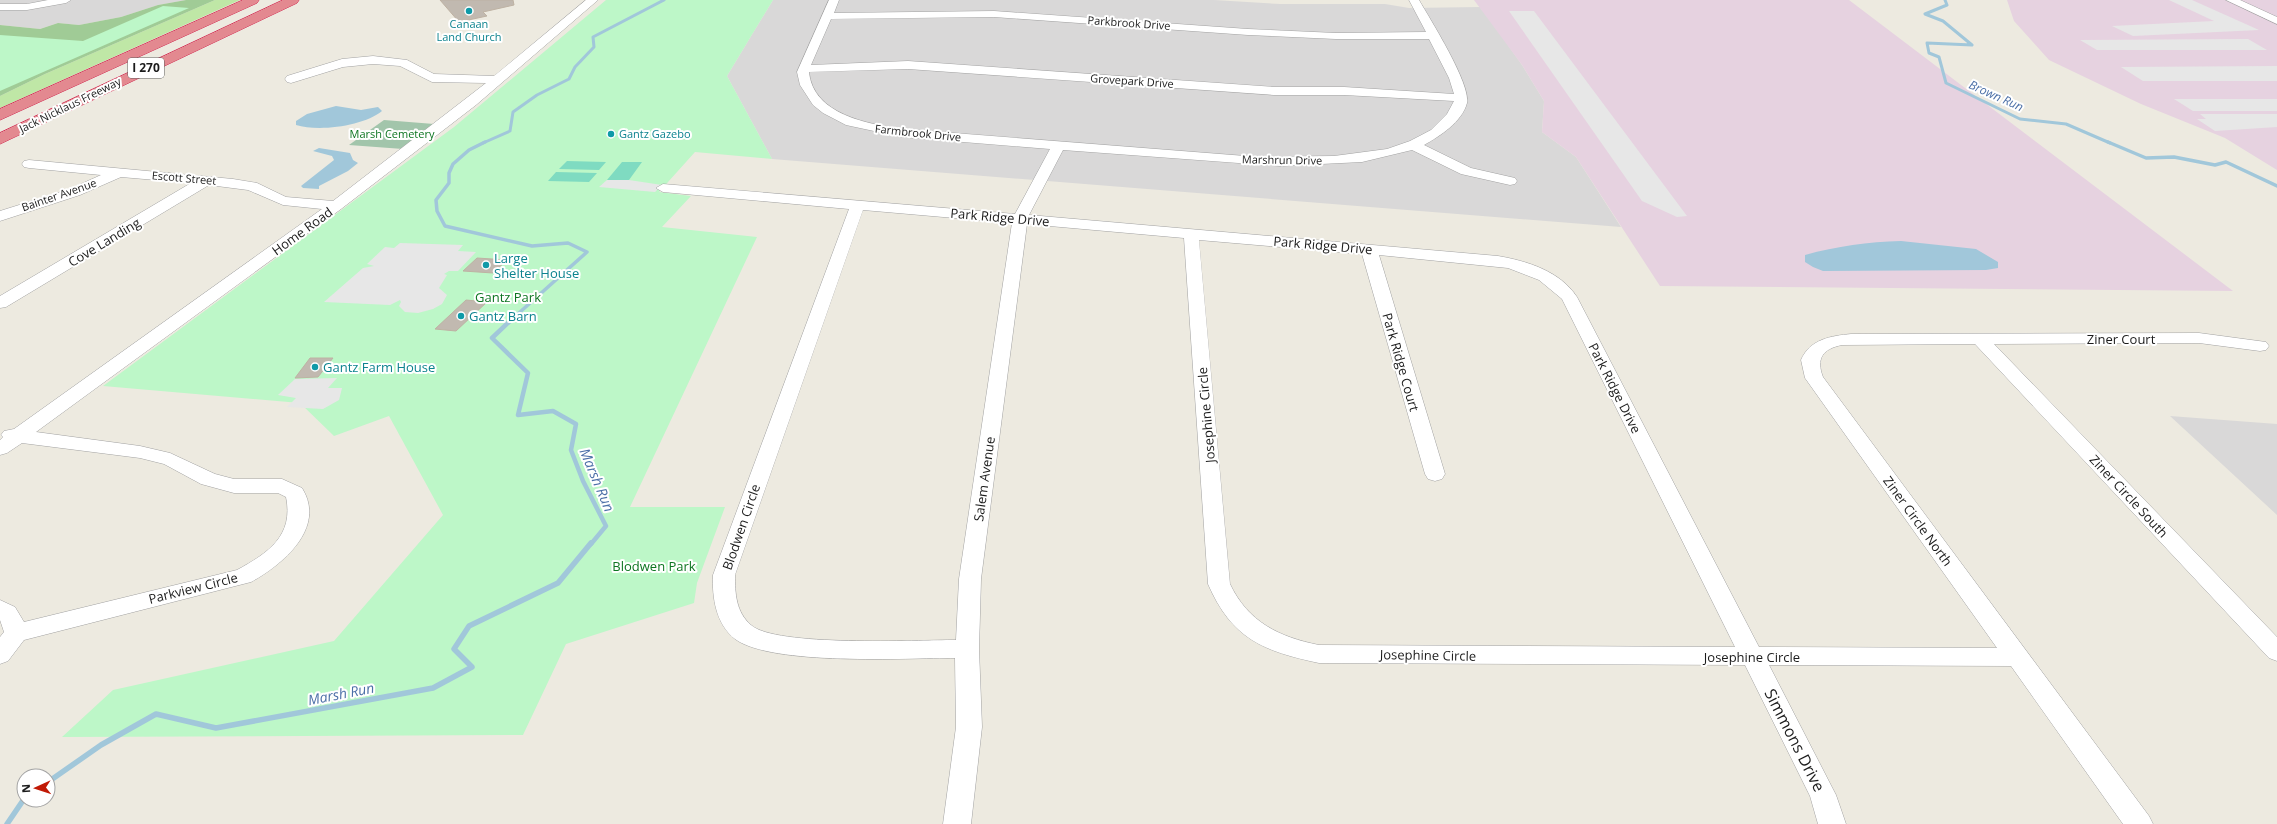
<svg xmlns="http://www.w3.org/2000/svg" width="2277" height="824" viewBox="0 0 2277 824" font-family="'Open Sans',sans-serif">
	<rect width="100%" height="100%" fill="#edeae0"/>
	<path fill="#d9d8d8" d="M 0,0 L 186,0 L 158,5 L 121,17 L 79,25 L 58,23 L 40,29 L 0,25 Z
		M 773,0 L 1214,0 L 1280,4 L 1385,4 L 1409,8 L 1481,7 L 1522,65 L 1544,101 L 1542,132 L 1576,157 L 1621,227 L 772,159 L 727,76 Z
		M 2170,416 L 2277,424 L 2277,515 Z"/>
	<path fill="#e6d2e0" d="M 1474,0 L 1849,0 L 2233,291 L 1660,286 L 1576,157 L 1542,132 L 1544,101 L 1522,65 Z
		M 2007,0 L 2277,0 L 2277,170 L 2225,138 L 2141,104 L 2049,60 L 2014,21 Z"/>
	<path fill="#bfe7a6" d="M 215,0 L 240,0 L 0,108 L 0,96 L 45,74 Z"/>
	<path fill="#a0cb96" d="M 186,0 L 215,0 L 45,74 L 0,96 L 0,25 L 40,29 L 58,23 L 79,25 L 121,17 L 158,5 Z"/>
	<path fill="#a2c5ab" d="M 384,120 L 434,124 L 403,149 L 349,145 Z"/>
	<path fill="#bdf7c8" d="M 606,0 L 773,0 L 727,76 L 772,159 L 695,152 L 659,192 L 691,196 L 662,227 L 757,237 L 630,507 L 725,507 L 697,583 L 694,603 L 566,644 L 523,735 L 62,737 L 113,690 L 334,641 L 443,515 L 389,416 L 334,436 L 300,403 L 103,386 L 454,127 Z
		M 163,6 L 189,8 L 0,91 L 0,35 L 83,41 Z"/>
	<path fill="#7fdbc1" d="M 567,161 L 606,162 L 599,170 L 559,169 Z
		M 622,162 L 642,162 L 629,180 L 607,180 Z
		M 556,172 L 597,173 L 589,182 L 548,181 Z"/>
	<path fill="#e7e7e7" d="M 2169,0 L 2192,0 L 2259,30 L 2133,36 L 2112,26 L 2214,21 Z
		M 1509,11 L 1534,11 L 1687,216 L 1677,217 L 1642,201 Z
		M 2248,39 L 2267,50 L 2097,50 L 2080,40 Z
		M 2277,66 L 2277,81 L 2143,81 L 2121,67 Z
		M 2174,99 L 2277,99 L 2277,111 L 2193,111 Z
		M 2200,114 L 2277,114 L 2277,127 L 2215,131 L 2197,119 L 2206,119 Z
		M 607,180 L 629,180 L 662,185 L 655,192 L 599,187 Z
		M 400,243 L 463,245 L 458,251 L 476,252 L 458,271 L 449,271 L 444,274 L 447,275 L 439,288 L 447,295 L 442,304 L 433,309 L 418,313 L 405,312 L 399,306 L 401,302 L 400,300 L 390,305 L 324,302 L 363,268 L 374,266 L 367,264 L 385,247 L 394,248 Z
		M 337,378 L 328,388 L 342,388 L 339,400 L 323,409 L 287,407 L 296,398 L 278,395 L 295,379 Z"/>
	<path fill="#a1c7da" d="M 336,106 L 361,110 L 378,107 L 382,111 C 364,126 319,132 296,125 L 296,121 L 307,114 Z
		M 319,148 L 350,153 L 353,160 L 358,163 L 348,171 L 319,186 L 319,189 L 303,188 L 301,186 L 334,160 L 332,156 L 313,151 Z
		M 1901,241 L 1976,249 L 1998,262 L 1998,268 L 1986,270 L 1823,271 L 1813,267 L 1805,262 L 1805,255 C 1837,246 1868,242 1901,241 Z"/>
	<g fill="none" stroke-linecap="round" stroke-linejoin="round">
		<path stroke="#a1c7da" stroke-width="3" d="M 1945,0 L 1947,5 L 1925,14 L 1943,21 L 1972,45 L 1927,43 L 1929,53 L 1939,57 L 1946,83 L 2020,119 L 2066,124 L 2110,143
			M 483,143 L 510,131 L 513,112 L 537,95 L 569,79 L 575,67 L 594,47 L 593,37 L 664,0"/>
		<path stroke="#a1c7da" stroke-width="3.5" d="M 485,142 L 469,150 L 453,164 L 449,173 L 449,183 L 436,200 L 437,211 L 445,226 L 532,246 L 568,243 L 587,252 L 510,321
			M 2108,142 L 2146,158 L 2174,157 L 2215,165 L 2226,162 L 2277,186"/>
		<path stroke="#a1c7da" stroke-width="4.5" d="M 511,320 L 492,338 L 528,373 L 518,415 L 553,411 L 576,424 L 571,450 L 583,481 L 606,526 L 591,544"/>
		<path stroke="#a1c7da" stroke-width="5.5" d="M 48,782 L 101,745 L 156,714 L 216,728 L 433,688 L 472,667 L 454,649 L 469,626 L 558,583 L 591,543
			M 7,824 L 24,799"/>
	</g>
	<path fill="#c1b9b0" stroke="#beb2a3" d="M 440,0 L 513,0 L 514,5 L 483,12 L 487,16 L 459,22 Z
		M 477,258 L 507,260 L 493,273 L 463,271 Z
		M 466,300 L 487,302 L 456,331 L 435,329 Z
		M 310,358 L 333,358 L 318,377 L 295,378 Z"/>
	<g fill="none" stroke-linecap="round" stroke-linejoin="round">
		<defs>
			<path id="minor" d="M 48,0 L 71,0 L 66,3 L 27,10 L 0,10 L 0,4 L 27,4 Z
				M 586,0 L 598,0 L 476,105 L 341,209 L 36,432 L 140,446 L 170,453 L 215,474 L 234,479 L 282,479 L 302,488 C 327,528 282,565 251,582 L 24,640 L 8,661 L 0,664 L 0,637 L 4,632 L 0,620 L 0,600 L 15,607 L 24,622 L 237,570 C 268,553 294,536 286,497 L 278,493 L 234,493 L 201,484 L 164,464 L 140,458 L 22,443 L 7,453 L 0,455 L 0,440 L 3,437 L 1,435 L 4,431 L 14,429 L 322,209 L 283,205 L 248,190 L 209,185 L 6,307 L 0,308 L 0,296 L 191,183 L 121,177 L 80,195 L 0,221 L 0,211 L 70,189 L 101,175 L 29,168 L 24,167 L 22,164 L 24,161 L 29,160 L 233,179 L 257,183 L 286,197 L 333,201 L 486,83 L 432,82 L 400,66 L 373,64 L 343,67 L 291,83 L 287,82 L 285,79 L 287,76 L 342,59 L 373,56 L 407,60 L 434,74 L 494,76 Z
				M 829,0 L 839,0 L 834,13 L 994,11 L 1248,29 L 1336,33 L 1426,32 L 1409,0 L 1419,0 C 1430,19 1471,84 1467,103 C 1462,122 1440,136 1424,145 L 1471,168 L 1515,178 L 1517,181 L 1515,184 L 1510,185 L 1461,174 L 1412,150 L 1362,162 L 1280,166 L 1063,150 L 1029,215 L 1498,256 C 1527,261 1560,271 1577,297 L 1759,647 L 1997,648 L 1805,378 L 1801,360 C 1810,339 1831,336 1851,334 L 2199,333 L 2266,342 L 2269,346 L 2266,350 L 2260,351 L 2199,343 L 1994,344 L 2277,637 L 2277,661 L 2269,658 L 1975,344 L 1842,345 C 1822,349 1816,359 1823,377 L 2149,816 L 2153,824 L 2123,824 L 2011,666 L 1769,665 L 1836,795 L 1846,824 L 1818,824 L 1810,796 L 1745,665 L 1319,663 C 1263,651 1232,639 1208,584 L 1184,238 L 1027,224 L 981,579 L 979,649 L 982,727 L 971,824 L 943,824 L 956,727 L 955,658 C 907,658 772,666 735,639 C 716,624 712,598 713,575 L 849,209 L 663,192 L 656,188 L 663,184 L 1015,214 L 1050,149 L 902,137 L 846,125 L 823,113 L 813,105 L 800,85 L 797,72 ZM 994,17 L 1248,35 L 1336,39 L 1429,39 L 1449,78 L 1454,94 L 1344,87 L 1274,87 L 908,61 L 811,65 L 831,19 ZM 908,69 L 1274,95 L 1344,95 L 1454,101 L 1447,114 L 1431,130 L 1410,141 L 1387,149 L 1334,156 L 1258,157 L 902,129 C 869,124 813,115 809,72 ZM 863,210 L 1012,223 L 959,579 L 956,640 C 918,640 775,647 751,625 C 736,612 735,594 735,575 ZM 1199,240 L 1362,254 L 1425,474 L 1428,479 L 1435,481 L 1442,479 L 1445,474 L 1379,255 L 1508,268 L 1539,280 L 1562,299 L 1735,647 L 1319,645 C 1279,637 1248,622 1230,584 Z
				M 2226,0 L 2240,0 L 2277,17 L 2277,24 Z"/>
			<path id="highway" d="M 243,0 L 259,0 L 257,3 L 0,120 L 0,109 Z
				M 283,0 L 299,0 L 297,3 L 0,144 L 0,133 Z"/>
		</defs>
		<use href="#minor" stroke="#a2a2a2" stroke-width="1"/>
		<use href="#highway" stroke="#d1274f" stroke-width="1"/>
		<use href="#minor" fill="#fff" fill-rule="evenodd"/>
		<use href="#highway" fill="#e38990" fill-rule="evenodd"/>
	</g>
	<g fill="#0f9aa8" stroke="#fff" stroke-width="1.5">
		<circle cx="469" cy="11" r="4"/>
		<circle cx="611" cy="134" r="4"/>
		<circle cx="486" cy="265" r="4"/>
		<circle cx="461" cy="316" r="4"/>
		<circle cx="315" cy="367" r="4"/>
	</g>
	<g text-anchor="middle" stroke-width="4" stroke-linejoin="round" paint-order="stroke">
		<g font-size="11" fill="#1b1b1b" stroke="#fff">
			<text transform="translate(1129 23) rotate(4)" y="4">Parkbrook Drive</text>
			<text transform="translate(1132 81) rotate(4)" y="4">Grovepark Drive</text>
			<text transform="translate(70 105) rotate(-26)" y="4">Jack Nicklaus Freeway</text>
			<text transform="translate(918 133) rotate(6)" y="4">Farmbrook Drive</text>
			<text transform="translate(1282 160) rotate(1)" y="4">Marshrun Drive</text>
			<text transform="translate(184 178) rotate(5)" y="4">Escott Street</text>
			<text transform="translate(59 195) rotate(-19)" y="4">Bainter Avenue</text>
		</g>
		<g font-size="11" fill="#0d838f" stroke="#fff">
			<text x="469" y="28">Canaan<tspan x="469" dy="13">Land Church</tspan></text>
			<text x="619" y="138" text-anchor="start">Gantz Gazebo</text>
		</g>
		<g font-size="11" fill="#0d7521" stroke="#fff">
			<text x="392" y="138">Marsh Cemetery</text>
		</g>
		<rect fill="#fff" stroke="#5f5f5f" stroke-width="1" x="128" y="58" width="36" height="20" rx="3"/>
		<g font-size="12" font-weight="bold" fill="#1b1b1b">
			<text x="146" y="72">I 270</text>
		</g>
		<g font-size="12" font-style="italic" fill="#4b6fa7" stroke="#fff">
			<text transform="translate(1996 96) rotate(24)" y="4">Brown Run</text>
		</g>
		<g font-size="13" fill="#1b1b1b" stroke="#fff">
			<text transform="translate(1000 217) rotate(5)" y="5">Park Ridge Drive</text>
			<text transform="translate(302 231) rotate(-36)" y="5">Home Road</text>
			<text transform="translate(104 242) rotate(-31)" y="5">Cove Landing</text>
			<text transform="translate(1323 245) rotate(5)" y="5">Park Ridge Drive</text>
			<text x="2121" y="344">Ziner Court</text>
			<text transform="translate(1401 362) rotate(74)" y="5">Park Ridge Court</text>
			<text transform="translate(1615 388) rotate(63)" y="5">Park Ridge Drive</text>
			<text transform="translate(1206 415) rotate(-95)" y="5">Josephine Circle</text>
			<text transform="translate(984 479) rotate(-82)" y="5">Salem Avenue</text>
			<text transform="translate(2129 496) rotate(47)" y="5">Ziner Circle South</text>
			<text transform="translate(1918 521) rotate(54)" y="5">Ziner Circle North</text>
			<text transform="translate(741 527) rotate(-71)" y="5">Blodwen Circle</text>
			<text transform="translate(193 588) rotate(-14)" y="5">Parkview Circle</text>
			<text transform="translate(1428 655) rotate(1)" y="5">Josephine Circle</text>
			<text x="1752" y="662">Josephine Circle</text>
		</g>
		<g font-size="13" fill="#0d838f" stroke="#fff" text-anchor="start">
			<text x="494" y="263">Large<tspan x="494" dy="15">Shelter House</tspan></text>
			<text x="469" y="321">Gantz Barn</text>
			<text x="323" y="372">Gantz Farm House</text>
		</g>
		<g font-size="13" fill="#0d7521" stroke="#fff">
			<text x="508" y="302">Gantz Park</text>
			<text x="654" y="571">Blodwen Park</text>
		</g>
		<g font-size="14" font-style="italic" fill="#4b6fa7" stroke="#fff">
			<text transform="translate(597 480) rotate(67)" y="5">Marsh Run</text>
			<text transform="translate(341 694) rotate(-11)" y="5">Marsh Run</text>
		</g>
		<g font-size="16" fill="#1b1b1b" stroke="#fff">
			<text transform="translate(1795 740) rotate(63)" y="6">Simmons Drive</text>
		</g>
	</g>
	<g transform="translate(36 788) rotate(267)"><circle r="19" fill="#ffffff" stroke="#a4a4a4"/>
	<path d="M0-3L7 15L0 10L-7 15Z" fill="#c11905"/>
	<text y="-6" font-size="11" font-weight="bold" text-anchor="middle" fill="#1b1b1b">N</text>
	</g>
</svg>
